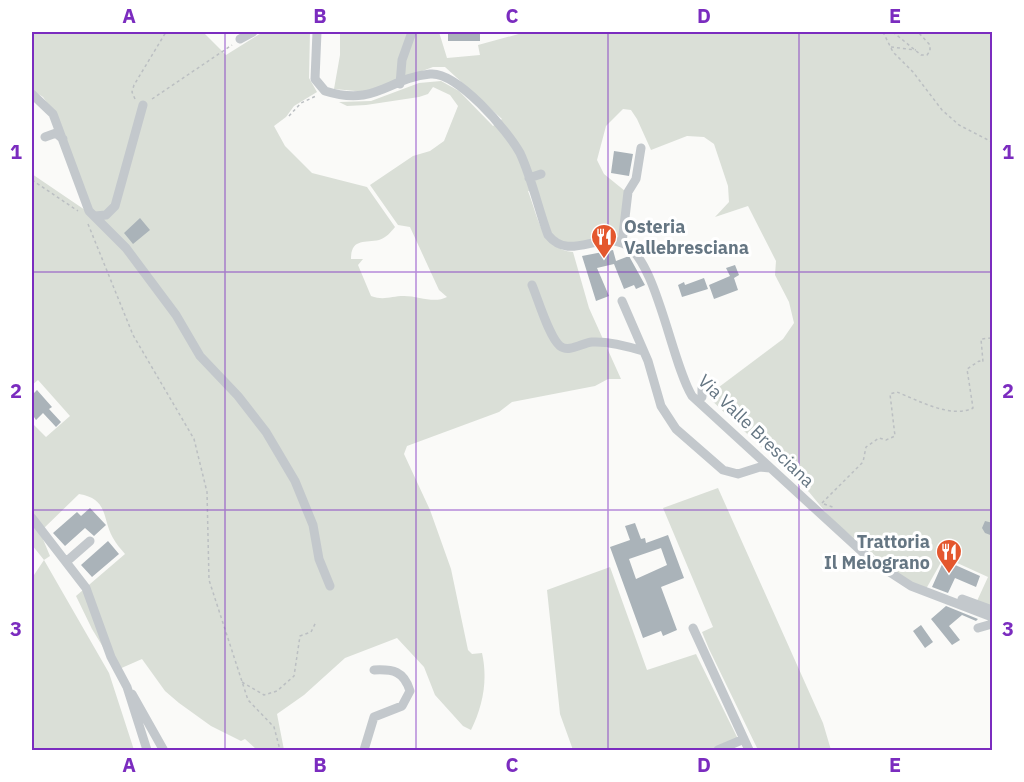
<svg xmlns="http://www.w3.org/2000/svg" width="1024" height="782" viewBox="0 0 1024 782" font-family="'IBM Plex Sans',sans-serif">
	<rect width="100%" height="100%" fill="#fafaf8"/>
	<path fill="#dadfd7" d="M 32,32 L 203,32 L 226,55 L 263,32 L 310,32 L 309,78 L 317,92 L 294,106 L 286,117 L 274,126 L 285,146 L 312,173 L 367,187 L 395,227 C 391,232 386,238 379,240 C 365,243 351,238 351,259 L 363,259 L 358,265 L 371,296 C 384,301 391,296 404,296 C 419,296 434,304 447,297 L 439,290 L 410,227 L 398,225 L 370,185 L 413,156 L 430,151 L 444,141 L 458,106 L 450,95 L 433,87 L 428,94 L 419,97 L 366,105 L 347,106 L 339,102 L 371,101 L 419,83 L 441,81 L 459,91 L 493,126 L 502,119 L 445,67 L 433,67 L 366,92 L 334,89 L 340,55 L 340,32 L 439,32 L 447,58 L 480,55 L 478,45 L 526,32 L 992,32 L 992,608 L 977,601 L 988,577 L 944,557 L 926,589 L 906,581 L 832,520 L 809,492 L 707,396 L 783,339 L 794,323 L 789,302 L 775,275 L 776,261 L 748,206 L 715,217 L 729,202 L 728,186 L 714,144 L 704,137 L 687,136 L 651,150 L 637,119 L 631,110 L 623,109 L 606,126 L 597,160 L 604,174 L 625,191 L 620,240 L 567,245 L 550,233 L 535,192 L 528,191 C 538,217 542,250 573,252 L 589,308 L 621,379 L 608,379 L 595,386 L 512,402 L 499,412 L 407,446 L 404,454 L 430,510 L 451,569 L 468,650 L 472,654 L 482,653 C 488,680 483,706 471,730 L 463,726 L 435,695 L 424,667 L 397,638 L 345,658 L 304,695 L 277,714 L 284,750 L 257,750 L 245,739 L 241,741 L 211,726 L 179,703 L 165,691 L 142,659 L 117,670 L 92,629 L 76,596 L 125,554 C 121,549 116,544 113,538 C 102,519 109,499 79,494 L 40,532 L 50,556 L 44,560 L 109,673 L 134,750 L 32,750 L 32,578 L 44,560 L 32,545 L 32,423 L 46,437 L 70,416 L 38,380 L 32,385 L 32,174 L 85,210 L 50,107 L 43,97 L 32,90 Z
		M 718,488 L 823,723 L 831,750 L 758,750 L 709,649 L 702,632 L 713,627 L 663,508 Z
		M 610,567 L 647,670 L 696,654 L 738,739 L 712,750 L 573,750 L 560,714 L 547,590 Z"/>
	<path fill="#aab3b9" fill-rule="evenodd" d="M 448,32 L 480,32 L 480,41 L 448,41 Z
		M 614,151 L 633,154 L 629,176 L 611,173 Z
		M 140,218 L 150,230 L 133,244 L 124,233 Z
		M 613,250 L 616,261 L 629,256 L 645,285 L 636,289 L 634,285 L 624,289 L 614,264 L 597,268 L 609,296 L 596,301 L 582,256 Z
		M 735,265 L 739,275 L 734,278 L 738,290 L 714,299 L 709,285 L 730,276 L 726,268 Z
		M 704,278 L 708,289 L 682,297 L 678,285 L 684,282 L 685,285 Z
		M 37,390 L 52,407 L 49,409 L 61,422 L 56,427 L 43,413 L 36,420 L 32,414 L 32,395 Z
		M 90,508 L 106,525 L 94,536 L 85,528 L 65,546 L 53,533 L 77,512 L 81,516 Z
		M 985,521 L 993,523 L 993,536 L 985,533 L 982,528 Z
		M 635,523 L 641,539 L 645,538 L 646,543 L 668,535 L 684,578 L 661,587 L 677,630 L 663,636 L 661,631 L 643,638 L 610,547 L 630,540 L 625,526 ZM 661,548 L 667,565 L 636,579 L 629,559 Z
		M 108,541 L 119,554 L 92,577 L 81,565 Z
		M 944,560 L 980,576 L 976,587 L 955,578 L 948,593 L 932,587 Z
		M 946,606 L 978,619 L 976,621 L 962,615 L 949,626 L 960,640 L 952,645 L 931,619 Z
		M 921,625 L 933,642 L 925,648 L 913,631 Z"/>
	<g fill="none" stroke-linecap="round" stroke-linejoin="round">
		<path stroke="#bbbfc2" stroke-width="1.5" stroke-dasharray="3 3" stroke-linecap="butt" d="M 883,32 L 893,52 L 913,72 L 942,110 L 959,125 L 992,142
			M 893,32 L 921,55 L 927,55 L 930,51 L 930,45 L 918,32
			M 891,47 L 916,50
			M 135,99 L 132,92 L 134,85 L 166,32
			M 152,99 L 232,45
			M 289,116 L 301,103 L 316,96
			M 32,180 L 78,211
			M 88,224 L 133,335 L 194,439 L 207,492 L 209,580 L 248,700 L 274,727 L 280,750
			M 822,503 L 863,462 L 866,447 L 879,438 L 886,440 L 895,436 L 890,394 L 897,392 C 917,400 952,419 973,408 L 967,369 L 979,361 L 983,362 L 981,339 L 992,338
			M 824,504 L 835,508
			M 242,682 L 264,695 L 277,691 L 294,676 L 300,636 L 311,632 L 316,622"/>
		<path stroke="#c3c8cc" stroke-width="9" d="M 317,32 L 315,79 L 325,91 C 376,107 388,78 430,74 C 457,71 508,131 520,153 C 532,179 538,208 548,235 C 569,261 596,233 622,243 C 656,255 671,362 692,396 L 871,560 L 911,586 L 992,617
			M 240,39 L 253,32
			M 400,84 L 402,60 L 412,32
			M 32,94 L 53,114 L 89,211 L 126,248 L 176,315 L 200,356 L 238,396 L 266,432 L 295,481 L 313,525 L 319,559 L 330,586
			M 45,137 L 56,133 L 63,139
			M 529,178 L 541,174
			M 95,216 L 106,215 L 115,206 L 143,105
			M 622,243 L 628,192 L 636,179 L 641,148
			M 532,285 C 538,299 549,337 560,346 C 569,353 582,343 592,342 C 609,341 627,346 643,351
			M 622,301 L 648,361 L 661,406 L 676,429 L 723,470 L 738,474 L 760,467 L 770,468
			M 702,397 L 702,388
			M 32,518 L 86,588 L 111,657 L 127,687 L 147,750
			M 66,562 L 90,541
			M 962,599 L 992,610
			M 693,628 L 749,750
			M 978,628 L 992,624
			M 132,694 L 163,749
			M 364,750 L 374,717 L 402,706 L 410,691 C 404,671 393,669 374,670
			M 718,750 L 744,739"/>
	</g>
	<path fill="none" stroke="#7b2cbf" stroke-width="1.5" stroke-opacity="0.55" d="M 225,32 L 225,750M 416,32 L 416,750M 608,32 L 608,750M 799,32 L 799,750M 32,272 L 992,272M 32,510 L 992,510"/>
	<defs>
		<symbol id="restaurant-pin" viewBox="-11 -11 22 30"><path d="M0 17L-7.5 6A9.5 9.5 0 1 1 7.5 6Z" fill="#e4572e" stroke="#fff"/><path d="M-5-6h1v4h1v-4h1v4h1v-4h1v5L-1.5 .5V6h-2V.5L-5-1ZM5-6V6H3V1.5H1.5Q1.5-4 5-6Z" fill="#fff"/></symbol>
	</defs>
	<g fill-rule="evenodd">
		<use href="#restaurant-pin" x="589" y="222" width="30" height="40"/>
		<use href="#restaurant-pin" x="934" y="537" width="30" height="40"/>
	</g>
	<g text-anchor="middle" stroke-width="6" stroke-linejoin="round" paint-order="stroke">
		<g font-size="18" font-weight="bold" fill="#657683" stroke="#fff" text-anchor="start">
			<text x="624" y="233">Osteria<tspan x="624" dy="21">Vallebresciana</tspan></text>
			<text x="930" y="548" text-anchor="end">Trattoria<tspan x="930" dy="21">Il Melograno</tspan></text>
		</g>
		<g font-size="18" fill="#657683" stroke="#fff">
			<text transform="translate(756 431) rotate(44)" y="6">Via Valle Bresciana</text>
		</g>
	</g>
	<rect width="1024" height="782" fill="none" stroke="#ffffff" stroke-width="66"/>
	<rect x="33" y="33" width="958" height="716" fill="none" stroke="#7b2cbf" stroke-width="2"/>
	<g font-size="20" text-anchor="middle" font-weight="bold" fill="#7b2cbf">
		<text x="129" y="23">A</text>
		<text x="320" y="23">B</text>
		<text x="512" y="23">C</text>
		<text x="704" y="23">D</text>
		<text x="895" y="23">E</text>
		<text x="16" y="159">1</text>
		<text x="1008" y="159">1</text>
		<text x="16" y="398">2</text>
		<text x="1008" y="398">2</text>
		<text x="16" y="636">3</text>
		<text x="1008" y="636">3</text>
		<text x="129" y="772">A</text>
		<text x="320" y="772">B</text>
		<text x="512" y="772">C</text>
		<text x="704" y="772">D</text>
		<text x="895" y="772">E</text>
	</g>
</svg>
